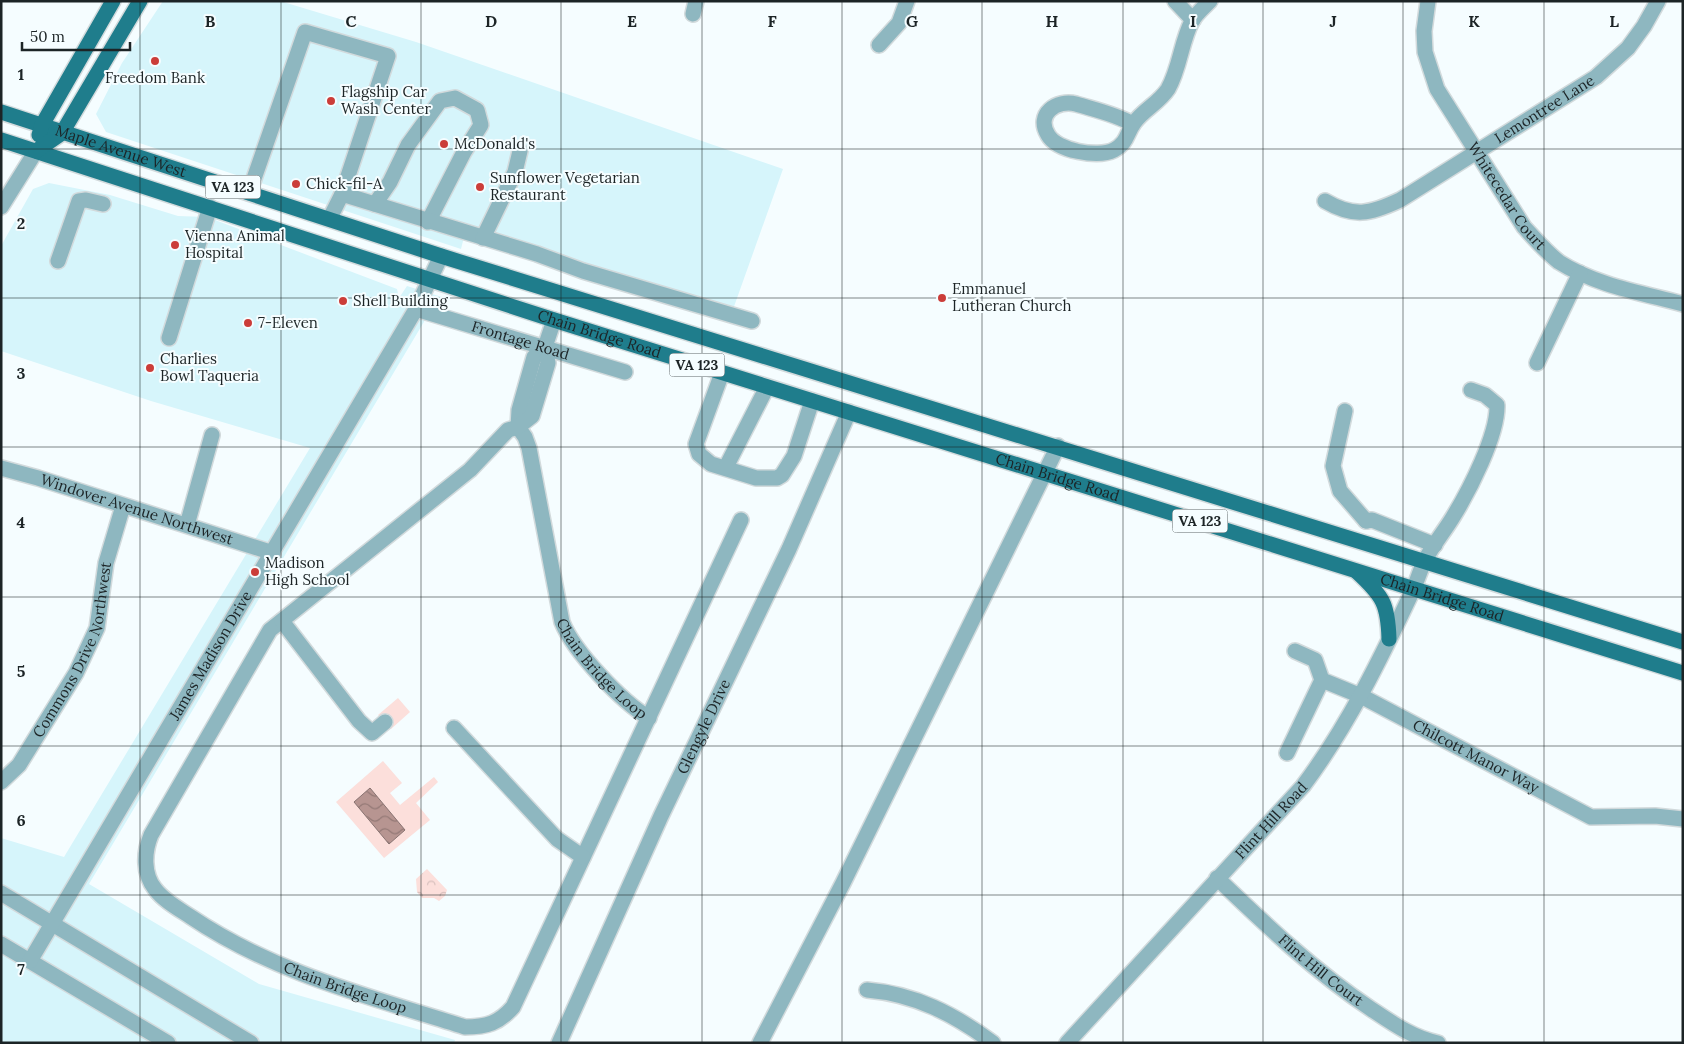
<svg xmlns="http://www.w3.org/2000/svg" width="1684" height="1044" viewBox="0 0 1684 1044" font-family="Lora,serif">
	<defs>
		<pattern id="forest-crowns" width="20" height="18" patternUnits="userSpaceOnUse" patternTransform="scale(1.25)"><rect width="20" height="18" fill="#fcdfdb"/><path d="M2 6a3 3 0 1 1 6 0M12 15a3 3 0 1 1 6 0" fill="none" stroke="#d7bfbc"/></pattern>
		<pattern id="water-waves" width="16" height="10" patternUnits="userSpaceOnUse" patternTransform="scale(1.25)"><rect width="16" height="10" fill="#b79591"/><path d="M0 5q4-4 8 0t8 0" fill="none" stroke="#947976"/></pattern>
	</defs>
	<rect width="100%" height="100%" fill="#f5fdff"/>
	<path fill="#d6f5fb" d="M 163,1 L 280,1 L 416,42 L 783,169 L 731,315 L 465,233 L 461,249 L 106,132 L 96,114 L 122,63 Z
		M 49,183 L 110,195 L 178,216 L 207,217 L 397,289 L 399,298 L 407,286 L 445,298 L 434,305 L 89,884 L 259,984 L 455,1040 L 454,1043 L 1,1043 L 1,838 L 64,857 L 310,448 L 151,401 L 1,351 L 1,246 L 33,189 Z"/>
	<path fill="#fcdfdb" d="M 398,698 L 410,712 L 391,729 L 378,715 Z
		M 383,761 L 402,783 L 390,793 L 400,805 L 434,777 L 438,782 L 416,803 L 430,820 L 384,858 L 336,802 Z"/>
	<path fill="url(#forest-crowns)" d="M 427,869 L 447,890 L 445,896 L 439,901 L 434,898 L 422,898 L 417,892 L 416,879 Z"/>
	<path fill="url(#water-waves)" stroke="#887371" d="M 370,788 L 405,830 L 389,844 L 354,802 Z"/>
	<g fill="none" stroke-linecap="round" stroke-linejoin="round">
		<defs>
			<g id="minor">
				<path d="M 1175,1 L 1193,20"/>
				<path id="s1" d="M 1428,1 L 1424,31 L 1425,52 L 1437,89 L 1524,227 C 1535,239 1546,252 1559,262 C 1595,285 1642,293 1683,304"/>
				<path d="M 693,14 L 696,1"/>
				<path d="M 879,45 L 899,23 L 907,1"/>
				<path d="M 1133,124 C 1115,114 1096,110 1076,104 C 1057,99 1035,114 1048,135 C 1057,151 1098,158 1114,150 C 1128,142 1126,134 1134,123 C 1143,110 1159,103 1168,89 C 1180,68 1181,42 1192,21 C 1196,14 1204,7 1210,1"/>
				<path d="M 249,193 L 305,32 L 388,56 L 342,194"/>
				<path id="s2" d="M 1325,201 C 1354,218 1370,214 1400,200 L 1596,77 L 1628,48 L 1644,26 L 1658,1"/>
				<path d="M 375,204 L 390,182 L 408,145 L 440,101 L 455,98 L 477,110 L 481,125 L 464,152 L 428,222"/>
				<path d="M 1,207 L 36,151"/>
				<path d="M 330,218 L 342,194 L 537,254 L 583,271 L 752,321"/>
				<path d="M 483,238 L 515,172 L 520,151"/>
				<path d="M 58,261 L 79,201 L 86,200 L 103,204"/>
				<path id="s3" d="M 416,309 L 625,372"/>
				<path id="s4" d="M 554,320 L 545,347 L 534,357 L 519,410 L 518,427 L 525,437 L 529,448 L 562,622 C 574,652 621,701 649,718"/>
				<path d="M 169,338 L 210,207"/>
				<path id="s5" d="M 545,347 L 548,363 L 532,416 L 518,427 L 508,430 L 470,470 L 270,630 L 151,835 C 144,852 143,874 155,889 C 164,901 179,909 191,917 C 274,973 371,997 465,1027 C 487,1027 499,1023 513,1007 L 741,520"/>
				<path d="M 1537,363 L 1580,273"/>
				<path d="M 722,373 L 696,444 L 699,454 L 711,464 L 756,478 L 777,478 L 782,475 L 794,456 L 812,401"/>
				<path d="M 1345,411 L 1333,466 L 1340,491 L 1366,521"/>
				<path d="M 726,467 L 767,387"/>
				<path id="s6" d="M 1,468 L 38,478 L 273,553"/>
				<path d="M 1366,521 L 1372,520 L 1435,545"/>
				<path d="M 187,525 L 212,435"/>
				<path d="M 282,621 L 359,721 L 372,733 L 385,722"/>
				<path id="s7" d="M 1295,651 L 1315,660 L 1322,680 L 1361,696 L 1591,817 L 1655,816 L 1683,819"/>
				<path d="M 454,728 L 557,839 L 583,857"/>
				<path d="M 1287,753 L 1322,680"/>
				<path id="s8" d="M 1,782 L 19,765 L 76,673 L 97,628 L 106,563 L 123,506"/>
				<path id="s9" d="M 1217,878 C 1266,925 1314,971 1371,1009 C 1392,1023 1413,1038 1438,1043"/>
				<path d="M 1,893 L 251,1043"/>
				<path d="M 1,944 L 168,1043"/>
				<path id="s10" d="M 30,961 L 416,309 L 441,256"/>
				<path d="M 867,990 C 915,994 954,1014 993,1043"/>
				<path id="s11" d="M 559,1043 L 661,816 L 789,549 L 849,412"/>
				<path d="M 760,1043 L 843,883 L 1058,446"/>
				<path id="s12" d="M 1067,1043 L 1303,786 C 1348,726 1381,658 1413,590 C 1417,581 1420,571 1424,562 C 1432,546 1444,532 1453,517 C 1469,491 1498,435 1497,405 L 1485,395 L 1471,390"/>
			</g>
			<g id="major">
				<path id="s13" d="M 1,112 L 441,256 L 1683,642"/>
				<path d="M 39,135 L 42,125 L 113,1"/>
				<path id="s14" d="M 1,140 L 554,320 L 1683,673"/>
				<path d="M 36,151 L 62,133 L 140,1"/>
				<path d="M 1357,572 C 1383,596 1388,604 1389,639"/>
			</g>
		</defs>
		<use href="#minor" stroke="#d2dadc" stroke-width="18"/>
		<use href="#major" stroke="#d2dadc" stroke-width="18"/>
		<use href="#minor" stroke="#8eb7c0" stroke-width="15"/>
		<use href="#major" stroke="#1f7d8c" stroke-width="15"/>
	</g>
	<path fill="none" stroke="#1c2426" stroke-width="1" stroke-opacity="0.55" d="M 140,1 L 140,1043M 281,1 L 281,1043M 421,1 L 421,1043M 561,1 L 561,1043M 702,1 L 702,1043M 842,1 L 842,1043M 982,1 L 982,1043M 1123,1 L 1123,1043M 1263,1 L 1263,1043M 1403,1 L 1403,1043M 1544,1 L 1544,1043M 1,149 L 1683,149M 1,298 L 1683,298M 1,447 L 1683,447M 1,597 L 1683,597M 1,746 L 1683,746M 1,895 L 1683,895"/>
	<g fill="#cb3d39" stroke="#f5fdff" stroke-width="2">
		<circle cx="155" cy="61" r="5"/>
		<circle cx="331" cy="101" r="5"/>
		<circle cx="444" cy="144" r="5"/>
		<circle cx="296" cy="184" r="5"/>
		<circle cx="480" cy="187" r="5"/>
		<circle cx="175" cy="245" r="5"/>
		<circle cx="942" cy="298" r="5"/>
		<circle cx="343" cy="301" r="5"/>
		<circle cx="248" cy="323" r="5"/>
		<circle cx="150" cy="368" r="5"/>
		<circle cx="255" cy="572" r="5"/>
	</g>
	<g text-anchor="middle" stroke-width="4" stroke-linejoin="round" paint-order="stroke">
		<g fill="#f5fdff" stroke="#5d6567" stroke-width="1">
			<rect x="205.5" y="175.5" width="55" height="23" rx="4"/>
			<rect x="669.5" y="353.5" width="55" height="23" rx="4"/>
			<rect x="1172.5" y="509.5" width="55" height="23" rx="4"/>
		</g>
		<g font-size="14" font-weight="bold" fill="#1c2426">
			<text x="233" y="192">VA 123</text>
			<text x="697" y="370">VA 123</text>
			<text x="1200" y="526">VA 123</text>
		</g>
		<g font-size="15" fill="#1c2426" stroke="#f5fdff" text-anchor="start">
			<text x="155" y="83" text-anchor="middle">Freedom Bank</text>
			<text x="341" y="97">Flagship Car<tspan x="341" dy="17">Wash Center</tspan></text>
			<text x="454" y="149">McDonald's</text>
			<text x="490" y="183">Sunflower Vegetarian<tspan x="490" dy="17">Restaurant</tspan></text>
			<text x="306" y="189">Chick-fil-A</text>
			<text x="185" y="241">Vienna Animal<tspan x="185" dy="17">Hospital</tspan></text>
			<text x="952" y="294">Emmanuel<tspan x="952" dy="17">Lutheran Church</tspan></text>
			<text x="353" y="306">Shell Building</text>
			<text x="258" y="328">7-Eleven</text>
			<text x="160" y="364">Charlies<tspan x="160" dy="17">Bowl Taqueria</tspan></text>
			<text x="265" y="568">Madison<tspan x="265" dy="17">High School</tspan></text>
		</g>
		<g font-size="15" fill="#1c2426" stroke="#f5fdff">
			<text dy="5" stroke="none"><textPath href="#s2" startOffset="250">Lemontree Lane</textPath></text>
			<text dy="5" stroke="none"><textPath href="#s13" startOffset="126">Maple Avenue West</textPath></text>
			<text dy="5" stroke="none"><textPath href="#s1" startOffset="218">Whitecedar Court</textPath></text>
			<text dy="5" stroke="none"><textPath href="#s14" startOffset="629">Chain Bridge Road</textPath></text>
			<text dy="5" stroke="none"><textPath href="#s3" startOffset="109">Frontage Road</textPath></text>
			<text dy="5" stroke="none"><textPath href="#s14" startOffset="1109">Chain Bridge Road</textPath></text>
			<text dy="5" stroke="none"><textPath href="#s6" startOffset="142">Windover Avenue Northwest</textPath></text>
			<text dy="5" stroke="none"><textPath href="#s14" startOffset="1512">Chain Bridge Road</textPath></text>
			<text dy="5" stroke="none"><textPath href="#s8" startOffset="154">Commons Drive Northwest</textPath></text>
			<text dy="5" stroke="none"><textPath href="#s10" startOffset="355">James Madison Drive</textPath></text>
			<text dy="5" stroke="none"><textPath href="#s4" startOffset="378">Chain Bridge Loop</textPath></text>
			<text dy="5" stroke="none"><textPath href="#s11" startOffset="348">Glengyle Drive</textPath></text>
			<text dy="5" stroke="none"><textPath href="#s7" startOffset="215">Chilcott Manor Way</textPath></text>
			<text dy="5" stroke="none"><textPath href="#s12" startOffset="302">Flint Hill Road</textPath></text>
			<text dy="5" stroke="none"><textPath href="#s9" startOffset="139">Flint Hill Court</textPath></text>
			<text dy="5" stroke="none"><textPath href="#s5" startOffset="921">Chain Bridge Loop</textPath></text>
		</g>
	</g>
	<g font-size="16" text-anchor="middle" font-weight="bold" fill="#1c2426" stroke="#f5fdff" stroke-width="4" stroke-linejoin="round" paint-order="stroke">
		<text x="210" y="27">B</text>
		<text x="351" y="27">C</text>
		<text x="491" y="27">D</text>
		<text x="632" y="27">E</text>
		<text x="772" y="27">F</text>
		<text x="912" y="27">G</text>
		<text x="1052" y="27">H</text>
		<text x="1193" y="27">I</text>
		<text x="1333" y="27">J</text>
		<text x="1474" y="27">K</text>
		<text x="1614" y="27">L</text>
		<text x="21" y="80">1</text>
		<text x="21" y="229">2</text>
		<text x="21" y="379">3</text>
		<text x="21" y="528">4</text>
		<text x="21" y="677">5</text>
		<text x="21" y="826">6</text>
		<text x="21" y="975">7</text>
	</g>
	<rect width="1684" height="1044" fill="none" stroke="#1c2426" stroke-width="5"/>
	<path d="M22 42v8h108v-8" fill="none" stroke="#1c2426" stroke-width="2.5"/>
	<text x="30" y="42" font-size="15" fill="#1c2426" stroke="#f5fdff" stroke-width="4" paint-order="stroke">50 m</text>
</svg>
